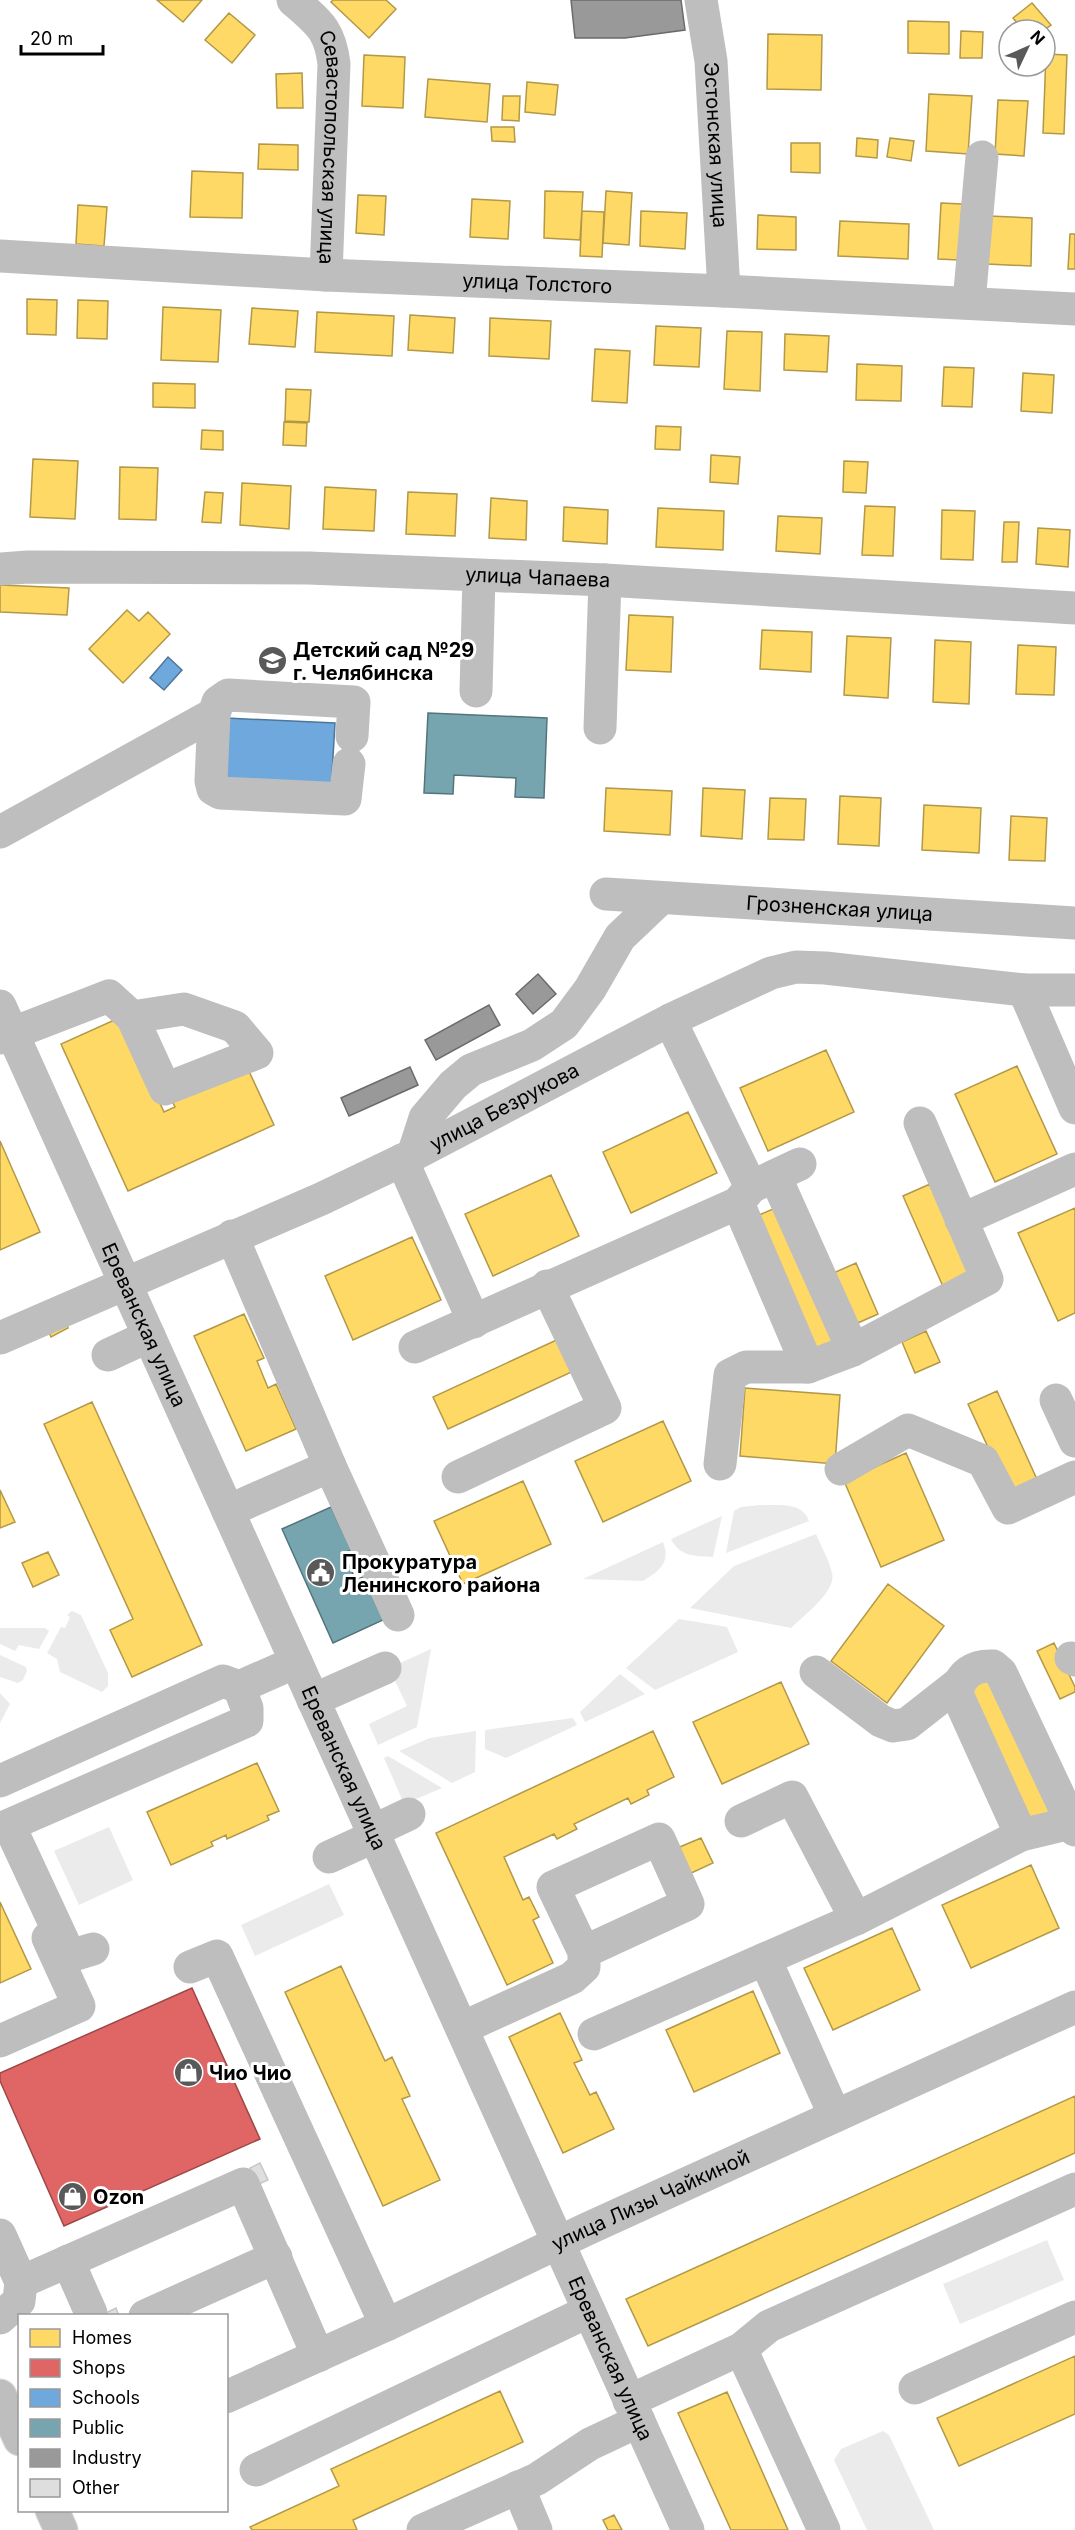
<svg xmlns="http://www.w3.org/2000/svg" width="1075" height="2530" viewBox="0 0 1075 2530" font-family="Inter,sans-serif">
	<rect width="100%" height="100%" fill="#fff"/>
	<path fill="#ebebeb" d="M 760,1505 C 778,1506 802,1501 809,1521 L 726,1553 L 734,1511 L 741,1507 Z
		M 722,1516 L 713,1557 C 695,1556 680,1557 671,1539 Z
		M 816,1534 C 821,1546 829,1560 832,1573 C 837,1591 803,1616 791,1628 L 690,1608 L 734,1566 Z
		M 663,1542 C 671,1562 660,1571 643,1581 L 583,1579 Z
		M 72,1611 L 81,1615 L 108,1673 L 108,1686 L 102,1692 L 60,1672 L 57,1659 L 47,1653 L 61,1627 L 65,1628 L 70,1617 L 67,1615 Z
		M 679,1619 L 727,1627 L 738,1652 L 655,1690 L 626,1668 Z
		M 0,1628 L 45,1628 L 49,1631 L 39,1649 L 19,1645 L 15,1651 L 0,1644 Z
		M 431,1649 L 417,1727 L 378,1745 L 369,1724 L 407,1706 L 389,1668 Z
		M 0,1655 L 26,1667 L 27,1671 L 23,1680 L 18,1683 L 0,1677 Z
		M 620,1674 L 645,1694 L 585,1722 L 580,1712 Z
		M 0,1693 L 10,1704 L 0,1723 Z
		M 573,1718 L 577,1725 L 506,1758 L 485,1749 L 485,1730 Z
		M 476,1731 L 475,1772 L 452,1783 L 399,1751 L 430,1738 Z
		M 388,1756 L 442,1788 L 404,1804 L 384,1758 Z
		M 109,1827 L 133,1880 L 79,1905 L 54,1851 Z
		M 329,1884 L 344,1915 L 255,1956 L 241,1925 Z
		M 1047,2240 L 1064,2280 L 960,2324 L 943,2284 Z
		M 883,2431 L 889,2435 L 934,2530 L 867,2530 L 834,2460 L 841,2449 Z"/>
	<path fill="#ffd966" stroke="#b29847" stroke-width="1.5" d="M 157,0 L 202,0 L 183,22 Z
		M 333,0 L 386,0 L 396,9 L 369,38 L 331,2 Z
		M 1032,3 L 1051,25 L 1044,30 L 1023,30 L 1013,18 Z
		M 229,13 L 255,35 L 232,63 L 205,40 Z
		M 908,21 L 949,22 L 949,54 L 908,53 Z
		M 961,31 L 983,32 L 982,58 L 960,58 Z
		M 768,34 L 822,35 L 821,90 L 767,89 Z
		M 1046,54 L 1067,55 L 1064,134 L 1043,133 Z
		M 364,55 L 405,57 L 403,108 L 362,106 Z
		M 302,73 L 303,108 L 277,108 L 276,74 Z
		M 428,79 L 490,84 L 487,122 L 425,117 Z
		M 527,82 L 558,85 L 555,115 L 525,112 Z
		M 929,94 L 972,96 L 968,154 L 926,151 Z
		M 503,96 L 520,96 L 519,121 L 502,120 Z
		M 998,100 L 1028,101 L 1024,156 L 995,154 Z
		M 491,127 L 514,127 L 515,142 L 492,141 Z
		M 857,138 L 878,140 L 877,158 L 856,156 Z
		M 890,138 L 914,141 L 911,161 L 887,157 Z
		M 791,143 L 820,143 L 820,173 L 791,172 Z
		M 259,144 L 298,145 L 298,170 L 258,169 Z
		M 192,171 L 243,173 L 242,218 L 190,217 Z
		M 545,191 L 583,192 L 580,240 L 544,238 Z
		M 606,191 L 632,193 L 629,245 L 603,243 Z
		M 358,195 L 386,196 L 384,235 L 356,233 Z
		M 472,199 L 510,201 L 508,239 L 470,237 Z
		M 941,203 L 962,204 L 959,260 L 938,259 Z
		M 78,205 L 107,207 L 104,246 L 76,244 Z
		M 582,211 L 604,212 L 602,257 L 580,256 Z
		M 641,211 L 687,213 L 685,249 L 640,246 Z
		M 758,215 L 796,217 L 796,250 L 757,249 Z
		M 989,216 L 1032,218 L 1031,266 L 987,264 Z
		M 840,221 L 909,224 L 908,259 L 838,256 Z
		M 1070,234 L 1075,234 L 1075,269 L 1068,269 Z
		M 27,299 L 57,300 L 56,335 L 27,334 Z
		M 78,300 L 108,301 L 107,339 L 77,338 Z
		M 163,307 L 221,310 L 218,362 L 161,360 Z
		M 252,308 L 298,311 L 295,347 L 249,344 Z
		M 317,312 L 394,316 L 392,356 L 315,352 Z
		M 410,315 L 455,318 L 453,353 L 408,350 Z
		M 490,318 L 551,321 L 549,359 L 489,356 Z
		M 656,326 L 701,328 L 699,367 L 654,365 Z
		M 727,331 L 762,332 L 760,391 L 724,389 Z
		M 785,334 L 829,336 L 827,372 L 784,370 Z
		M 595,349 L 630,351 L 627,403 L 592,401 Z
		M 857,364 L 902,366 L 901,401 L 856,400 Z
		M 944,367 L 974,368 L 972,407 L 942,406 Z
		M 1023,373 L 1054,375 L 1052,413 L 1021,411 Z
		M 153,383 L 195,384 L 195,408 L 153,407 Z
		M 286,389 L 311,390 L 309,422 L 285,421 Z
		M 284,422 L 307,423 L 306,446 L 283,445 Z
		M 656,426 L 681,427 L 680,450 L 655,449 Z
		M 202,430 L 223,431 L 223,450 L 201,449 Z
		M 711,455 L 740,457 L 738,484 L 710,482 Z
		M 33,459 L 78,461 L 75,519 L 30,517 Z
		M 844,461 L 868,462 L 866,493 L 843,492 Z
		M 120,467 L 158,468 L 156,520 L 119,519 Z
		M 242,483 L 291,486 L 289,529 L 240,525 Z
		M 325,487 L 376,490 L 374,531 L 323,529 Z
		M 205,492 L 223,493 L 221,523 L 202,522 Z
		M 408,492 L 457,494 L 455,536 L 406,534 Z
		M 491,498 L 527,501 L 526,540 L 489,538 Z
		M 865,506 L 895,507 L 893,556 L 862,555 Z
		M 564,507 L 608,510 L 607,544 L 563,541 Z
		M 658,508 L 724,511 L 723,550 L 656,547 Z
		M 942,510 L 975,511 L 973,560 L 941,559 Z
		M 778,516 L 822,518 L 820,554 L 776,551 Z
		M 1004,522 L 1019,522 L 1017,562 L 1002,562 Z
		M 1038,528 L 1070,530 L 1068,567 L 1036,564 Z
		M 0,585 L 69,588 L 67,615 L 0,612 Z
		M 127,610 L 139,621 L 148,612 L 170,634 L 123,683 L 89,649 Z
		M 629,615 L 673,617 L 671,672 L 626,670 Z
		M 762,630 L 812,632 L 811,672 L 760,669 Z
		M 847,636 L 891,638 L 888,698 L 844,695 Z
		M 935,640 L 971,642 L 969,704 L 933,702 Z
		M 1018,645 L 1056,647 L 1054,695 L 1016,694 Z
		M 606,788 L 672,791 L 670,835 L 604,831 Z
		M 703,788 L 745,790 L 742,839 L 701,836 Z
		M 840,796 L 881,798 L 879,846 L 838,844 Z
		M 770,798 L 806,799 L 804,840 L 768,839 Z
		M 924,805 L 981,808 L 979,853 L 922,850 Z
		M 1011,816 L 1047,818 L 1045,861 L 1009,860 Z
		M 121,1017 L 164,1112 L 175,1107 L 172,1101 L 247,1067 L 274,1125 L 128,1191 L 61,1044 Z
		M 826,1050 L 854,1112 L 768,1151 L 740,1088 Z
		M 1017,1066 L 1057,1154 L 995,1182 L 955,1094 Z
		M 688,1112 L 717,1173 L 631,1213 L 603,1152 Z
		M 0,1141 L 40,1232 L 0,1250 Z
		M 551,1175 L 579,1236 L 493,1276 L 465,1214 Z
		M 930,1184 L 973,1279 L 945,1291 L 903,1196 Z
		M 780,1206 L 840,1342 L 812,1354 L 752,1218 Z
		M 1075,1208 L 1075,1313 L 1058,1321 L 1018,1233 Z
		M 412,1237 L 441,1300 L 353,1340 L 325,1276 Z
		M 856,1263 L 878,1314 L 851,1326 L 829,1275 Z
		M 244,1314 L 264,1358 L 257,1361 L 268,1388 L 276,1384 L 296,1429 L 246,1451 L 194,1336 Z
		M 66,1322 L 68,1328 L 51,1337 L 48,1330 Z
		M 926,1331 L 940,1362 L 915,1373 L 902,1342 Z
		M 563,1337 L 578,1369 L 448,1429 L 433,1397 Z
		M 745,1388 L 840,1395 L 835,1464 L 740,1456 Z
		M 997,1391 L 1040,1486 L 1012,1499 L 968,1404 Z
		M 92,1402 L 202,1645 L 132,1677 L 110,1630 L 133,1619 L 44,1424 Z
		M 663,1421 L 691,1481 L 603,1522 L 575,1461 Z
		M 906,1453 L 944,1540 L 881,1567 L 844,1481 Z
		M 523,1481 L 551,1544 L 463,1584 L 434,1521 Z
		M 0,1490 L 15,1522 L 0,1528 Z
		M 48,1552 L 59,1575 L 33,1587 L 22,1563 Z
		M 888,1584 L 944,1626 L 887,1703 L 831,1661 Z
		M 1054,1643 L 1075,1687 L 1075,1692 L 1060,1699 L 1037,1651 Z
		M 992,1675 L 1054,1811 L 1025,1824 L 964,1688 Z
		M 781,1682 L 809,1744 L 722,1784 L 693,1722 Z
		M 653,1731 L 674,1777 L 647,1790 L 649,1795 L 631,1804 L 628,1798 L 574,1824 L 577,1829 L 557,1839 L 554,1834 L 504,1857 L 523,1900 L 529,1897 L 539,1917 L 533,1920 L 553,1963 L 507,1985 L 436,1833 Z
		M 257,1763 L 279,1811 L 267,1816 L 269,1820 L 227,1839 L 226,1835 L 211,1842 L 213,1846 L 171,1865 L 147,1812 Z
		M 701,1838 L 713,1863 L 687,1875 L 675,1849 Z
		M 1031,1865 L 1059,1928 L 971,1968 L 942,1905 Z
		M 0,1902 L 31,1969 L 0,1983 Z
		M 892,1928 L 920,1990 L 833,2030 L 804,1968 Z
		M 341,1966 L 385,2061 L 392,2057 L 410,2096 L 402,2099 L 440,2180 L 383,2206 L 285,1992 Z
		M 753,1991 L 780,2053 L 694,2092 L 666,2030 Z
		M 560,2013 L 582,2060 L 574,2063 L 590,2095 L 596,2092 L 614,2129 L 563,2153 L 509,2037 Z
		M 1075,2096 L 1075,2153 L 648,2346 L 626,2299 Z
		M 1075,2356 L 1075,2414 L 959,2466 L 937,2418 Z
		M 500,2391 L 523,2442 L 353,2520 L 357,2530 L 252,2530 L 250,2527 L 339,2486 L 331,2469 Z
		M 727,2392 L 739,2419 L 788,2530 L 731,2530 L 678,2413 Z
		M 614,2515 L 622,2530 L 608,2530 L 603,2520 Z"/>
	<path fill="#e06666" stroke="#9d4747" stroke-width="1.5" d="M 192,1988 L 260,2139 L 64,2226 L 0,2081 L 0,2073 Z"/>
	<path fill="#6fa8dc" stroke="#4e769a" stroke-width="1.5" d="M 168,657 L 182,670 L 164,690 L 150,678 Z
		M 226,718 L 335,723 L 331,791 L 223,785 Z"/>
	<path fill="#76a5af" stroke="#53747a" stroke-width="1.5" d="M 428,713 L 547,718 L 544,798 L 515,797 L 516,778 L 454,775 L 453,794 L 424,793 Z
		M 331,1507 L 351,1550 L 343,1553 L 356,1580 L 363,1577 L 383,1620 L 333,1643 L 282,1529 Z"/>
	<path fill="#999" stroke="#6b6b6b" stroke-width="1.5" d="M 571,0 L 681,0 L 685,30 L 625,38 L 575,38 Z
		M 538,974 L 556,994 L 533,1014 L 516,994 Z
		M 489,1005 L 500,1025 L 436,1060 L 425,1040 Z
		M 410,1067 L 418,1085 L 349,1116 L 341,1098 Z"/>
	<path fill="#dedede" stroke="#c6c6c6" stroke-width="1.5" d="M 260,2163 L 268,2180 L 257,2185 L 250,2168 Z
		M 116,2308 L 119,2316 L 100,2316 Z"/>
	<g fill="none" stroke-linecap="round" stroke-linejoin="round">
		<defs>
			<path id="major" d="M 0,2396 L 20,2439
				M 52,2510 L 61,2530"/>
		</defs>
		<use href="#major" stroke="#dbdbdb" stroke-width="35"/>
		<g stroke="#bebebe" stroke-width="33">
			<path id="s1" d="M 293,0 C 318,22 330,29 334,64 L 326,275"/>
			<path id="s2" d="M 701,0 L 711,61 L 724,291"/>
			<path id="s3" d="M 0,256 L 326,275 L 724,291 L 1075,309"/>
			<path d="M 969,302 L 982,157"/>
			<path id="s4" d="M 0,569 L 28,567 L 309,568 L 605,580 L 1075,608"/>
			<path d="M 476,691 L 479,576"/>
			<path d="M 214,714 L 211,781 L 213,789 L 220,793 L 345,799 L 349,764"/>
			<path d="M 600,728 L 605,580"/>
			<path d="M 0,832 L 214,714 L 218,702 L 228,695 L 354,702 L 352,736"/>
			<path id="s5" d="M 606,894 L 1075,923"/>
			<path d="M 1024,990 L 1075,1108"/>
			<path id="s6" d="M 0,1006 L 688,2530"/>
			<path d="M 670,1020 L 751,1187"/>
			<path d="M 0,1038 L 109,996 L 132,1017 L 165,1089 L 257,1053 L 235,1027 L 184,1009 L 132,1017"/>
			<path d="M 413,1155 L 425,1118 L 453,1085 L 471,1070 L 532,1045 L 564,1024 L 590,989 L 620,937 L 661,898"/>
			<path d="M 402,1160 L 474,1322"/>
			<path d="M 775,1176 L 853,1350"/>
			<path d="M 738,1203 L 808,1367"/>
			<path d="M 961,1220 L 1075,1169"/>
			<path d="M 232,1236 L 330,1466 L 398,1615"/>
			<path id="s7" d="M 0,1338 L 321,1199 L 413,1155 L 670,1020 L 771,973 L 796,967 L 825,968 L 1024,990 L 1075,990"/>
			<path d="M 415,1347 L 738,1203 L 751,1187 L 800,1164"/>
			<path d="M 108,1355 L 149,1336"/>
			<path d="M 1056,1400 L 1075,1441"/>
			<path d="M 720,1464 L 730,1375 L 746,1367 L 808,1367 L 853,1350 L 987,1279 L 920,1123"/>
			<path d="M 841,1469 L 908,1430 L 983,1461 L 1008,1508 L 1075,1477"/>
			<path d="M 458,1477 L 605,1408 L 547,1286"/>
			<path d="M 228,1511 L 330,1466"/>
			<path d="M 1071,1658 L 1075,1660"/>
			<path d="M 816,1672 L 881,1721 L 893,1726 L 907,1724 L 958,1684"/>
			<path d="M 313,1700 L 385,1668"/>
			<path d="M 0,1781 L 223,1681 L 239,1687 L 296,1662"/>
			<path d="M 741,1821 L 792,1797 L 856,1919"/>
			<path d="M 373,1831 L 409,1814"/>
			<path d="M 1021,1835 L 957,1694 C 959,1674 974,1665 993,1666 L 1001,1673 L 1075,1830"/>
			<path d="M 329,1857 L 375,1836"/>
			<path d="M 93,1949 L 70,1956 L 9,1825 L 247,1721 L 247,1708 L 239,1687"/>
			<path d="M 765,1959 L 835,2116"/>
			<path d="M 190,1967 L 217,1956 L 386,2325"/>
			<path d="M 462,2028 L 572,1978 L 584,1967 L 584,1952 L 553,1887 L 659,1839 L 688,1904 L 584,1952"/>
			<path d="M 594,2034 L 856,1919 L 1021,1835 L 1075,1822"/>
			<path d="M 0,2041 L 79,2006 L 48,1938"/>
			<path d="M 0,2235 L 21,2282 L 243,2184 L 318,2356"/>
			<path d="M 68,2261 L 91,2313"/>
			<path d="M 145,2316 L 276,2257"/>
			<path d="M 0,2318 L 19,2301 L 21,2282"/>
			<path d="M 741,2349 L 824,2530"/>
			<path d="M 915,2388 L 1075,2317"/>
			<path id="s8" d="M 226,2397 L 386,2325 L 587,2229 L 1075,2007"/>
			<path d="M 629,2401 L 741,2349 L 769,2326 L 1075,2189"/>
			<path d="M 256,2470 L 589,2311"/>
			<path d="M 518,2487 L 536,2530"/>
			<path d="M 423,2530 L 537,2479 L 590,2444 L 639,2421"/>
		</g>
		<use href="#major" stroke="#bebebe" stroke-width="33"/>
	</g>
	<defs>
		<symbol id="school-disc" viewBox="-11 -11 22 22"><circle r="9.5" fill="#595959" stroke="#fff"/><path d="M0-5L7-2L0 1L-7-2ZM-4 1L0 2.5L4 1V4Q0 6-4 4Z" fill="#fff"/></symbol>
		<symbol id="civic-disc" viewBox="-11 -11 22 22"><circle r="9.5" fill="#595959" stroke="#fff"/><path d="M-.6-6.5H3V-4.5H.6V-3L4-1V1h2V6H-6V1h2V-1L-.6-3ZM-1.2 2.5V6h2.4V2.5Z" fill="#fff"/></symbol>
		<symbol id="shop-disc" viewBox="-11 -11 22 22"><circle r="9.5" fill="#595959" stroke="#fff"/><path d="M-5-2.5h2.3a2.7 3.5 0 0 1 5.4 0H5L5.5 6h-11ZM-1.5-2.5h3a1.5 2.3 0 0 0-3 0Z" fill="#fff"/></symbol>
	</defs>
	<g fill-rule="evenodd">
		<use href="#school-disc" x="256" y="644" width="33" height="33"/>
		<use href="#civic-disc" x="304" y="1556" width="33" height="33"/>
		<use href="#shop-disc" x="172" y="2056" width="33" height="33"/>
		<use href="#shop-disc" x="56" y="2180" width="33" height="33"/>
	</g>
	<g text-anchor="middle" stroke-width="6" stroke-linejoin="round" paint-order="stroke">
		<g font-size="20" fill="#000" stroke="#fff">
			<text dy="7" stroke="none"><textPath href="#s2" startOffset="146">Эстонская улица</textPath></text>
			<text dy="7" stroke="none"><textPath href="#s1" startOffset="162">Севастопольская улица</textPath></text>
			<text dy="7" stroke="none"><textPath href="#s3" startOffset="538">улица Толстого</textPath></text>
			<text dy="7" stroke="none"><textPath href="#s4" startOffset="538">улица Чапаева</textPath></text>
			<text dy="7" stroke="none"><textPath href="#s5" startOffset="234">Грозненская улица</textPath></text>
			<text dy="7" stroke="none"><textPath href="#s7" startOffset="555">улица Безрукова</textPath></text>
			<text dy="7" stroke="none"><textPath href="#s6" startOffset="350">Ереванская улица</textPath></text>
			<text dy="7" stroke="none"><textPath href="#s6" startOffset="836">Ереванская улица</textPath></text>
			<text dy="7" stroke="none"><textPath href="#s8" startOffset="468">улица Лизы Чайкиной</textPath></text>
			<text dy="7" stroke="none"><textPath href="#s6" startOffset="1484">Ереванская улица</textPath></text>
		</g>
		<g font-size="20" font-weight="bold" fill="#000" stroke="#fff" text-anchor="start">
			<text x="293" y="657">Детский сад №29<tspan x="293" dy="23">г. Челябинска</tspan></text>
			<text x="342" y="1569">Прокуратура<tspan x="342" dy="23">Ленинского района</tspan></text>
			<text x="209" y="2080">Чио Чио</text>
			<text x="93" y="2204">Ozon</text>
		</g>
	</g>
	<rect x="18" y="2314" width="210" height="198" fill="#ffffff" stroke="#999999" stroke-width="1.5"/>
	<rect x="30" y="2329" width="30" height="18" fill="#ffd966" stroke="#999999" stroke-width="1.5"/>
	<text x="72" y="2344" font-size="18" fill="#000000">Homes</text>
	<rect x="30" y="2359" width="30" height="18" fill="#e06666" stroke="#999999" stroke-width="1.5"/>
	<text x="72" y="2374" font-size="18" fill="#000000">Shops</text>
	<rect x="30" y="2389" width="30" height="18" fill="#6fa8dc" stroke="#999999" stroke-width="1.5"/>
	<text x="72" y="2404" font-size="18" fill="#000000">Schools</text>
	<rect x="30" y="2419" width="30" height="18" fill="#76a5af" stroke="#999999" stroke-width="1.5"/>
	<text x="72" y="2434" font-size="18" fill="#000000">Public</text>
	<rect x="30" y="2449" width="30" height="18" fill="#999999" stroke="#999999" stroke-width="1.5"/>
	<text x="72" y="2464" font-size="18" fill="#000000">Industry</text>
	<rect x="30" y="2479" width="30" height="18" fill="#dedede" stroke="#999999" stroke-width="1.5"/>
	<text x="72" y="2494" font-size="18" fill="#000000">Other</text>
	<g transform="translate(1027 48) rotate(46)"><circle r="28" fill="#ffffff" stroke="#999999" stroke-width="1.5"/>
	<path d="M0-4.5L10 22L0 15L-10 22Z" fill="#595959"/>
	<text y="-9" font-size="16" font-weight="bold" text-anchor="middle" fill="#000000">N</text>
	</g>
	<path d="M21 45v9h82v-9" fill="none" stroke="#000000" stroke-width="3"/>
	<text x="30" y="45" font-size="18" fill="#000000" stroke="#ffffff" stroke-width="4.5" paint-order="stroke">20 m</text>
</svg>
